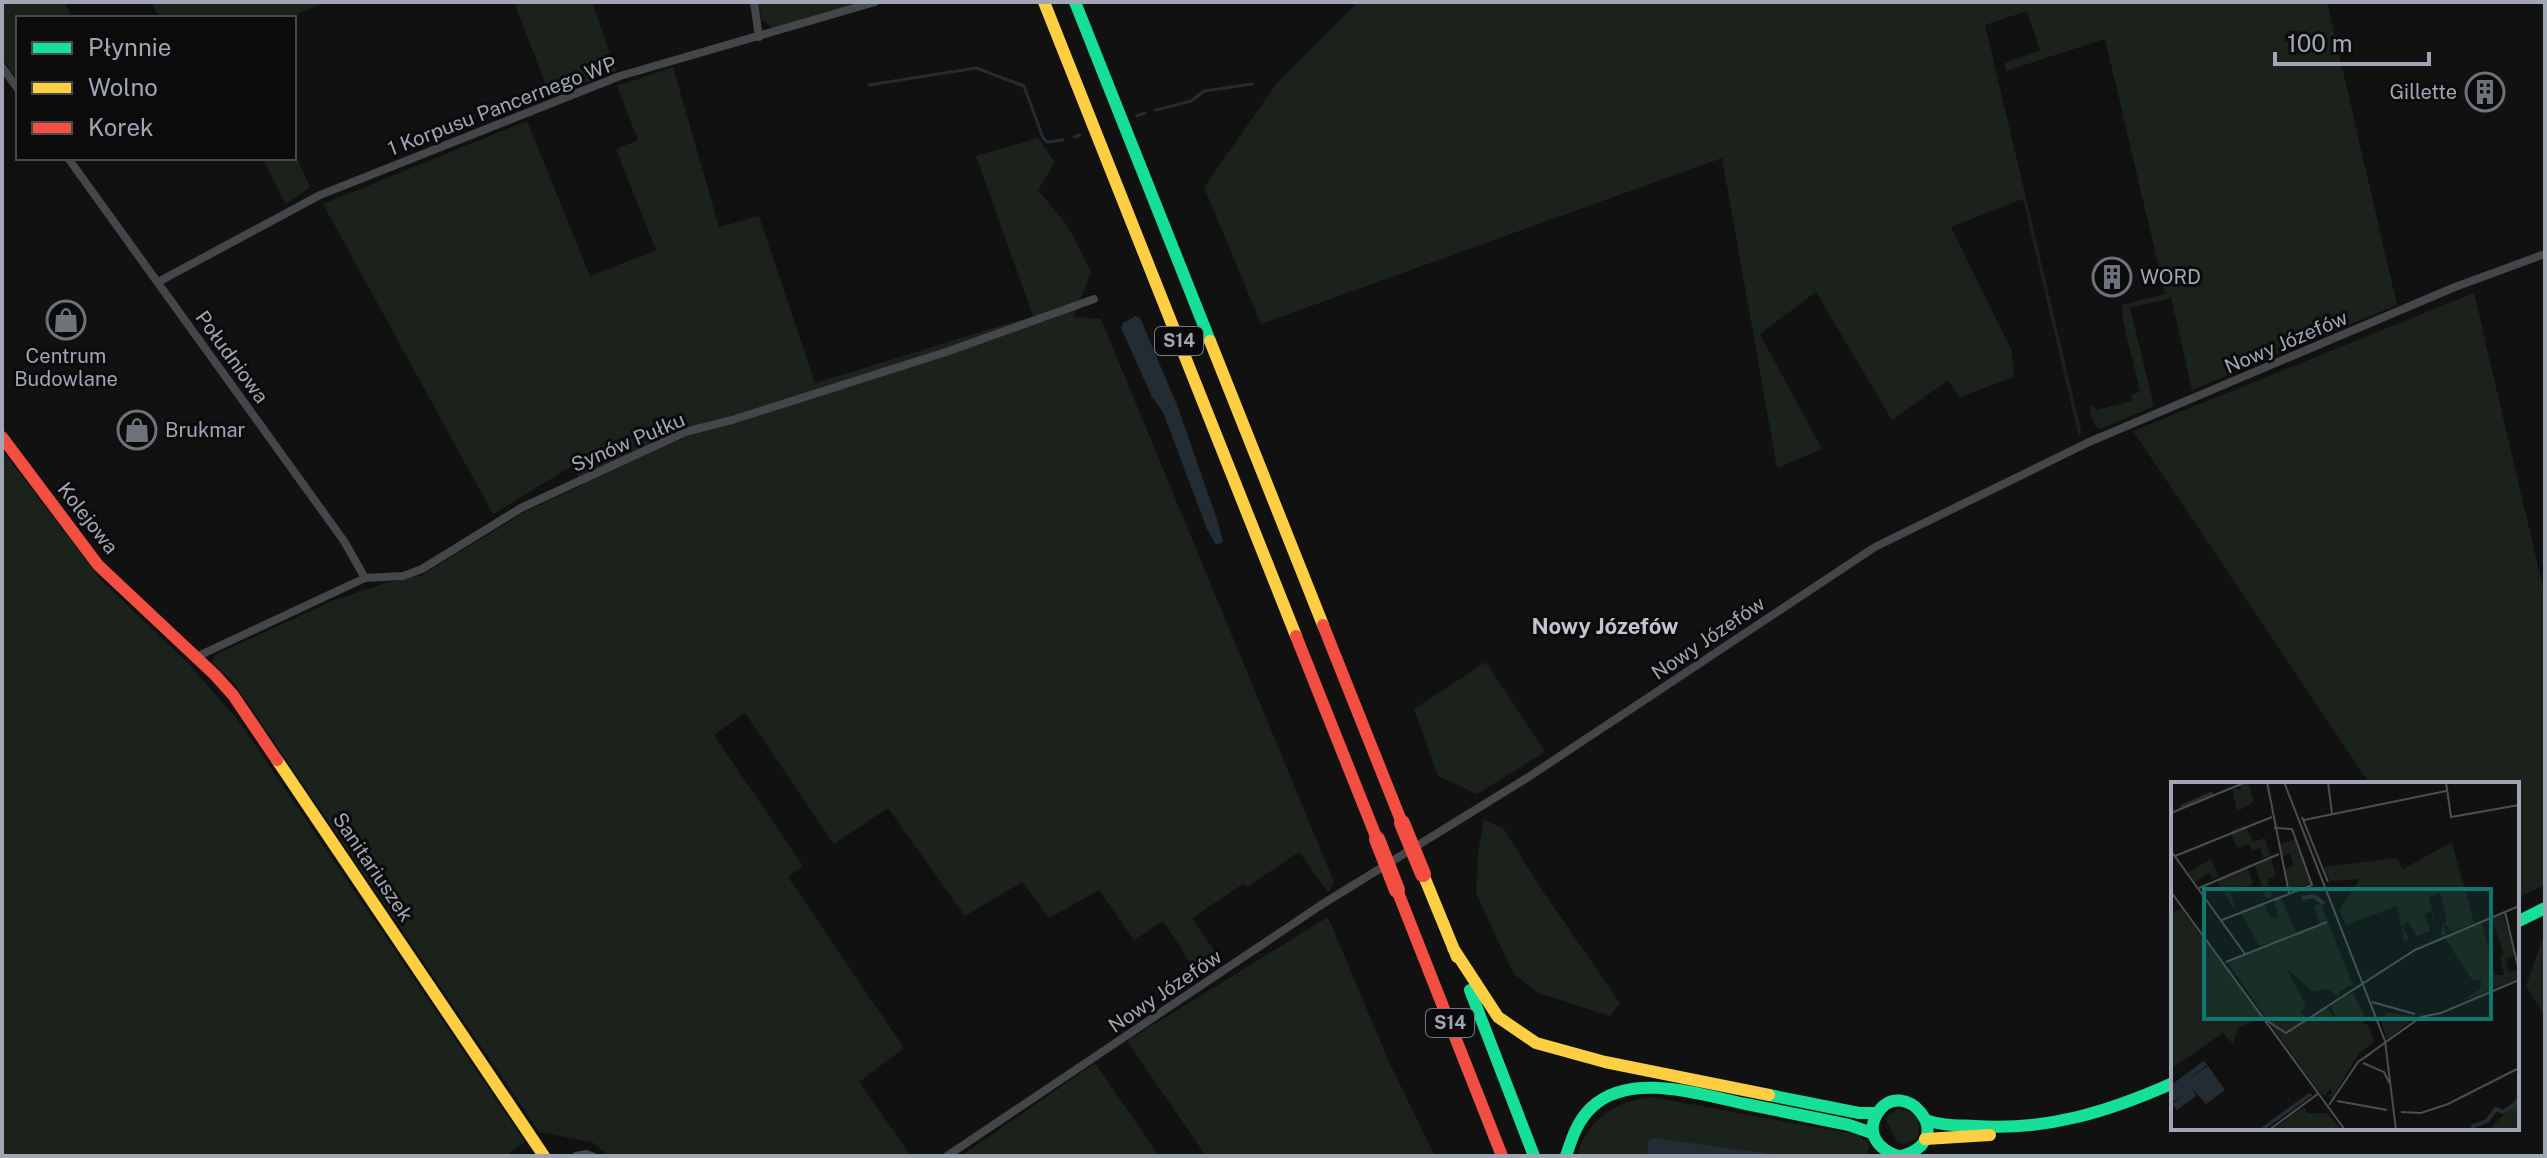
<svg xmlns="http://www.w3.org/2000/svg" width="2547" height="1158" viewBox="0 0 2547 1158" font-family="'Public Sans',sans-serif">
	<rect width="100%" height="100%" fill="#111"/>
	<path fill="#1b211b" d="M 2,2 L 64,2 L 73,18 L 18,18 L 18,80 L 2,59 Z
		M 151,2 L 327,2 L 287,18 L 160,18 Z
		M 514,2 L 592,2 L 616,71 L 550,96 Z
		M 758,2 L 865,2 L 775,29 L 762,20 Z
		M 1358,2 L 2327,2 L 2397,305 L 2192,390 L 2171,298 L 2130,308 L 2154,406 L 2101,429 L 2095,426 L 2090,411 L 2091,407 L 2094,406 L 2096,410 L 2132,401 L 2131,394 L 2140,392 L 2123,321 L 2122,305 L 2165,294 L 2105,39 L 2006,71 L 2005,63 L 2040,50 L 2027,11 L 1985,25 L 2081,430 L 2079,438 L 2023,199 L 1951,227 L 2012,351 L 2014,377 L 1960,397 L 1948,380 L 1892,420 L 1816,292 L 1760,334 L 1822,449 L 1777,468 L 1722,158 L 1261,324 L 1204,187 L 1277,83 Z
		M 673,67 L 719,227 L 759,216 L 815,383 L 1033,316 L 976,156 L 1038,138 L 1055,162 L 1038,190 L 1069,228 L 1091,272 L 1074,317 L 1101,319 L 1334,882 L 1328,892 L 1299,852 L 1247,887 L 1243,884 L 1192,918 L 1223,963 L 1200,977 L 1163,921 L 1134,940 L 1099,890 L 1049,918 L 1022,882 L 965,916 L 888,808 L 834,844 L 745,713 L 714,735 L 803,866 L 788,877 L 904,1048 L 859,1082 L 911,1156 L 610,1156 L 592,1142 L 539,1132 L 234,683 L 212,662 L 215,655 L 332,601 L 386,583 L 421,576 L 526,511 L 583,485 L 572,466 L 493,514 L 323,204 L 527,121 L 590,276 L 656,250 L 616,149 L 638,140 L 617,86 Z
		M 294,151 L 310,187 L 286,204 L 262,158 L 294,158 Z
		M 2474,293 L 2545,596 L 2545,885 L 2517,898 L 2517,784 L 2370,784 L 2133,431 Z
		M 2,450 L 100,579 L 189,664 L 241,724 L 525,1142 L 506,1156 L 2,1156 Z
		M 1486,662 L 1545,752 L 1477,794 L 1438,776 L 1414,709 Z
		M 1484,820 L 1503,828 L 1538,884 L 1620,1003 L 1610,1016 L 1538,993 L 1513,973 L 1476,893 L 1478,852 Z
		M 1328,917 L 1389,1062 L 1435,1156 L 1206,1156 L 1127,1041 Z
		M 2545,932 L 2545,1017 L 2526,986 Z
		M 1095,1063 L 1159,1156 L 961,1156 Z
		M 1652,1097 L 1859,1135 L 1870,1145 L 1866,1156 L 1577,1156 C 1586,1120 1617,1100 1652,1097 Z
		M 1897,1109 C 1916,1111 1923,1120 1917,1139 L 1903,1144 L 1897,1142 L 1885,1118 Z"/>
	<path fill="#242c33" d="M 1136,316 L 1140,318 L 1177,405 L 1218,522 L 1223,542 L 1216,545 L 1207,529 L 1163,412 L 1152,397 L 1121,328 L 1123,323 Z
		M 1652,1138 L 1773,1154 L 1774,1156 L 1647,1156 L 1648,1141 Z"/>
	<g fill="none" stroke-linecap="round" stroke-linejoin="round">
		<path stroke="#242c33" stroke-width="3" d="M 869,85 L 976,68 L 1024,86 L 1043,138 L 1047,142 L 1063,140
			M 1156,110 L 1191,101 L 1204,91 L 1252,84
			M 1137,116 L 1145,113
			M 1074,137 L 1080,135"/>
		<path stroke="#45464a" stroke-width="8" d="M 754,2 L 759,37
			M 2,67 L 18,89
			M 68,158 L 344,541 L 365,578
			M 158,282 L 320,195 L 620,76 L 875,2
			M 196,657 L 365,578 L 403,576 L 422,569 L 521,508 L 685,432 L 732,420 L 946,352 L 1094,299
			M 576,1156 L 586,1154 L 592,1156
			M 947,1156 L 1321,905 L 1527,778 L 1875,547 L 2089,442 L 2455,287 L 2545,254"/>
		<path stroke="#16e098" stroke-width="12" d="M 1075,2 L 1210,341
			M 2517,922 L 2545,908
			M 1470,990 L 1534,1156
			M 1769,1095 L 1859,1113 L 1877,1113
			M 1926,1120 C 1942,1126 1958,1125 1975,1126 C 2046,1131 2108,1112 2173,1083
			M 1566,1156 C 1572,1138 1577,1121 1592,1107 C 1631,1071 1701,1095 1746,1104 C 1780,1111 1815,1118 1849,1125 L 1872,1133
			M 1898,1156 C 1880,1150 1865,1135 1877,1114 C 1902,1072 1962,1140 1901,1156"/>
		<path stroke="#ffcf43" stroke-width="12" d="M 1044,2 L 1296,636
			M 1210,341 L 1323,625
			M 277,760 L 544,1156
			M 1423,874 L 1457,957
			M 1453,948 L 1498,1017 L 1536,1043 L 1605,1062 L 1769,1095
			M 1925,1139 L 1990,1135"/>
		<path stroke="#f24e42" stroke-width="12" d="M 2,437 L 98,565 L 215,675 L 233,695 L 277,760
			M 1323,625 L 1402,823
			M 1296,636 L 1377,839
			M 1397,890 L 1502,1156"/>
		<path stroke="#f24e42" stroke-width="16" d="M 1402,823 L 1423,874
			M 1377,839 L 1397,890"/>
	</g>
	<defs>
		<symbol id="building-ring" viewBox="-11 -11 22 22"><circle r="9.5" fill="#0b0b0c" stroke="#6e727b" stroke-width="1.5"/><path d="M-4-6H4V6H1V3H-1V6H-4ZM-2.5-4.3h1.7v1.8h-1.7ZM.8-4.3h1.7v1.8H.8ZM-2.5-1h1.7V.8h-1.7ZM.8-1h1.7V.8H.8Z" fill="#6e727b"/></symbol>
		<symbol id="shop-ring" viewBox="-11 -11 22 22"><circle r="9.5" fill="#0b0b0c" stroke="#6e727b" stroke-width="1.5"/><path d="M-5-2.5h2.3a2.7 3.5 0 0 1 5.4 0H5L5.5 6h-11ZM-1.5-2.5h3a1.5 2.3 0 0 0-3 0Z" fill="#6e727b"/></symbol>
	</defs>
	<g fill-rule="evenodd">
		<use href="#building-ring" x="2463" y="70" width="44" height="44"/>
		<use href="#building-ring" x="2090" y="255" width="44" height="44"/>
		<use href="#shop-ring" x="44" y="298" width="44" height="44"/>
		<use href="#shop-ring" x="115" y="408" width="44" height="44"/>
	</g>
	<g text-anchor="middle" stroke-width="6" stroke-linejoin="round" paint-order="stroke">
		<g fill="#0b0b0c" stroke="#737882" stroke-width="2">
			<rect x="1155" y="327" width="48" height="28" rx="6"/>
			<rect x="1426" y="1009" width="48" height="28" rx="6"/>
		</g>
		<g font-size="18" font-weight="bold" fill="#a0a6b4">
			<text x="1179" y="347">S14</text>
			<text x="1450" y="1029">S14</text>
		</g>
		<g font-size="20" fill="#a0a6b4" stroke="#0b0b0c" text-anchor="start">
			<text x="2457" y="99" text-anchor="end">Gillette</text>
			<text x="2140" y="284">WORD</text>
			<text x="66" y="363" text-anchor="middle">Centrum<tspan x="66" dy="23">Budowlane</tspan></text>
			<text x="165" y="437">Brukmar</text>
		</g>
		<g font-size="20" fill="#a0a6b4" stroke="#0b0b0c">
			<text transform="translate(502 106) rotate(-21)" y="7">1 Korpusu Pancernego WP</text>
			<text transform="translate(2286 342) rotate(-23)" y="7">Nowy Józefów</text>
			<text transform="translate(232 357) rotate(54)" y="7">Południowa</text>
			<text transform="translate(628 442) rotate(-23)" y="7">Synów Pułku</text>
			<text transform="translate(88 518) rotate(52)" y="7">Kolejowa</text>
			<text transform="translate(1708 638) rotate(-34)" y="7">Nowy Józefów</text>
			<text transform="translate(373 867) rotate(56)" y="7">Sanitariuszek</text>
			<text transform="translate(1165 991) rotate(-34)" y="7">Nowy Józefów</text>
		</g>
		<g font-size="22" font-weight="bold" fill="#c1c5cf" stroke="#0b0b0c">
			<text x="1605" y="634">Nowy Józefów</text>
		</g>
	</g>
	<g transform="translate(2171 782)">
		<rect width="348" height="348" fill="#111"/>
		<path d="M 77,0 L 83,19 L 66,30 L 61,6 L 70,8 L 69,3 ZM 74,43 L 82,60 L 94,56 L 99,74 L 92,76 L 89,66 L 81,69 L 78,62 L 66,66 L 59,49 ZM 124,57 L 141,101 L 119,109 L 113,87 L 123,84 L 119,71 L 110,74 L 107,62 ZM 281,60 L 303,141 L 280,150 L 273,141 L 275,152 L 269,155 L 272,141 L 276,139 L 269,111 L 258,115 L 267,156 L 260,129 L 253,132 L 260,149 L 246,154 L 237,140 L 231,144 L 238,157 L 233,159 L 226,124 L 175,143 L 168,128 L 189,97 L 159,99 L 153,85 L 226,76 L 232,87 ZM 100,76 L 105,94 L 96,97 L 102,115 L 95,117 L 83,81 ZM 40,77 L 48,94 L 42,97 L 38,91 L 24,100 L 17,90 ZM 76,84 L 82,102 L 60,111 L 65,130 L 45,97 ZM 109,114 L 125,150 L 149,142 L 143,124 L 150,122 L 183,206 L 179,203 L 168,210 L 168,216 L 157,207 L 142,210 L 116,187 L 135,224 L 130,229 L 136,237 L 156,226 L 167,241 L 160,224 L 182,210 L 195,237 L 191,242 L 197,242 L 203,260 L 188,271 L 161,316 L 156,313 L 161,313 L 159,306 L 155,314 L 150,312 L 97,239 L 103,239 L 94,234 L 57,181 L 98,161 L 88,164 L 69,129 L 92,120 L 100,137 L 107,135 L 102,116 ZM 10,127 L 92,235 L 67,246 L 62,262 L 52,251 L 0,287 L 0,131 ZM 332,132 L 344,174 L 335,176 L 338,191 L 347,187 L 348,197 L 291,219 L 309,207 L 310,197 L 302,199 L 273,155 L 311,140 L 324,193 L 333,193 L 329,174 L 333,172 L 320,136 ZM 216,230 L 243,235 L 216,259 L 210,238 ZM 348,312 L 348,348 L 318,348 L 333,332 ZM 133,325 L 137,331 L 156,331 L 171,348 L 101,348 Z" fill="#1b211b"/>
		<path d="M 33,279 L 36,283 L 15,299 L 37,284 L 54,308 L 35,322 L 21,306 L 25,314 L 6,328 L 1,322 L 14,312 L 0,321 L 0,303 Z" fill="#242c33"/>
		<path fill="none" stroke="#242c33" stroke-width="4" d="M 10,25 L 42,11M 131,116 L 143,114 L 153,122M 300,345 L 316,339 L 325,327 L 332,330 L 348,320M 90,348 L 140,312"/>
		<path fill="none" stroke="#4a4d52" stroke-width="2" d="M 96,0 L 118,111M 113,0 L 214,259 L 225,348M 157,0 L 161,32M 275,0 L 280,35 L 348,23M 0,31 L 75,0M 131,35 L 157,100M 133,38 L 275,9M 0,69 L 74,172M 4,74 L 101,35M 28,106 L 108,72M 0,110 L 174,348M 334,130 L 348,189M 51,138 L 141,103 L 121,47 L 103,46M 55,180 L 156,140M 201,220 L 244,232M 95,238 L 115,251 L 244,168 L 348,124M 199,272 L 187,280 L 250,235 L 270,231 L 348,198M 192,281 L 213,290 L 219,302M 166,319 L 216,328M 158,323 L 187,280M 230,330 L 250,331 L 277,322 L 348,286M 98,348 L 148,311"/>
		<path fill="#0f766e" fill-opacity="0.15" stroke="#0f766e" stroke-width="4" d="M 33,107 L 320,107 L 320,237 L 33,237 Z"/>
		<rect width="348" height="348" fill="none" stroke="#a0a6b4" stroke-width="4"/>
	</g>
	<rect width="2547" height="1158" fill="none" stroke="#a0a6b4" stroke-width="8"/>
	<rect x="16" y="16" width="280" height="144" fill="#0b0b0c" stroke="#47494f" stroke-width="2"/>
	<rect x="32" y="42" width="40" height="12" fill="#16e098" stroke="#47494f" stroke-width="2"/>
	<text x="88" y="56" font-size="24" fill="#a0a6b4">Płynnie</text>
	<rect x="32" y="82" width="40" height="12" fill="#ffcf43" stroke="#47494f" stroke-width="2"/>
	<text x="88" y="96" font-size="24" fill="#a0a6b4">Wolno</text>
	<rect x="32" y="122" width="40" height="12" fill="#f24e42" stroke="#47494f" stroke-width="2"/>
	<text x="88" y="136" font-size="24" fill="#a0a6b4">Korek</text>
	<path d="M2275 52v12h154v-12" fill="none" stroke="#a0a6b4" stroke-width="4"/>
	<text x="2287" y="52" font-size="24" fill="#a0a6b4" stroke="#0b0b0c" stroke-width="6" paint-order="stroke">100 m</text>
</svg>
